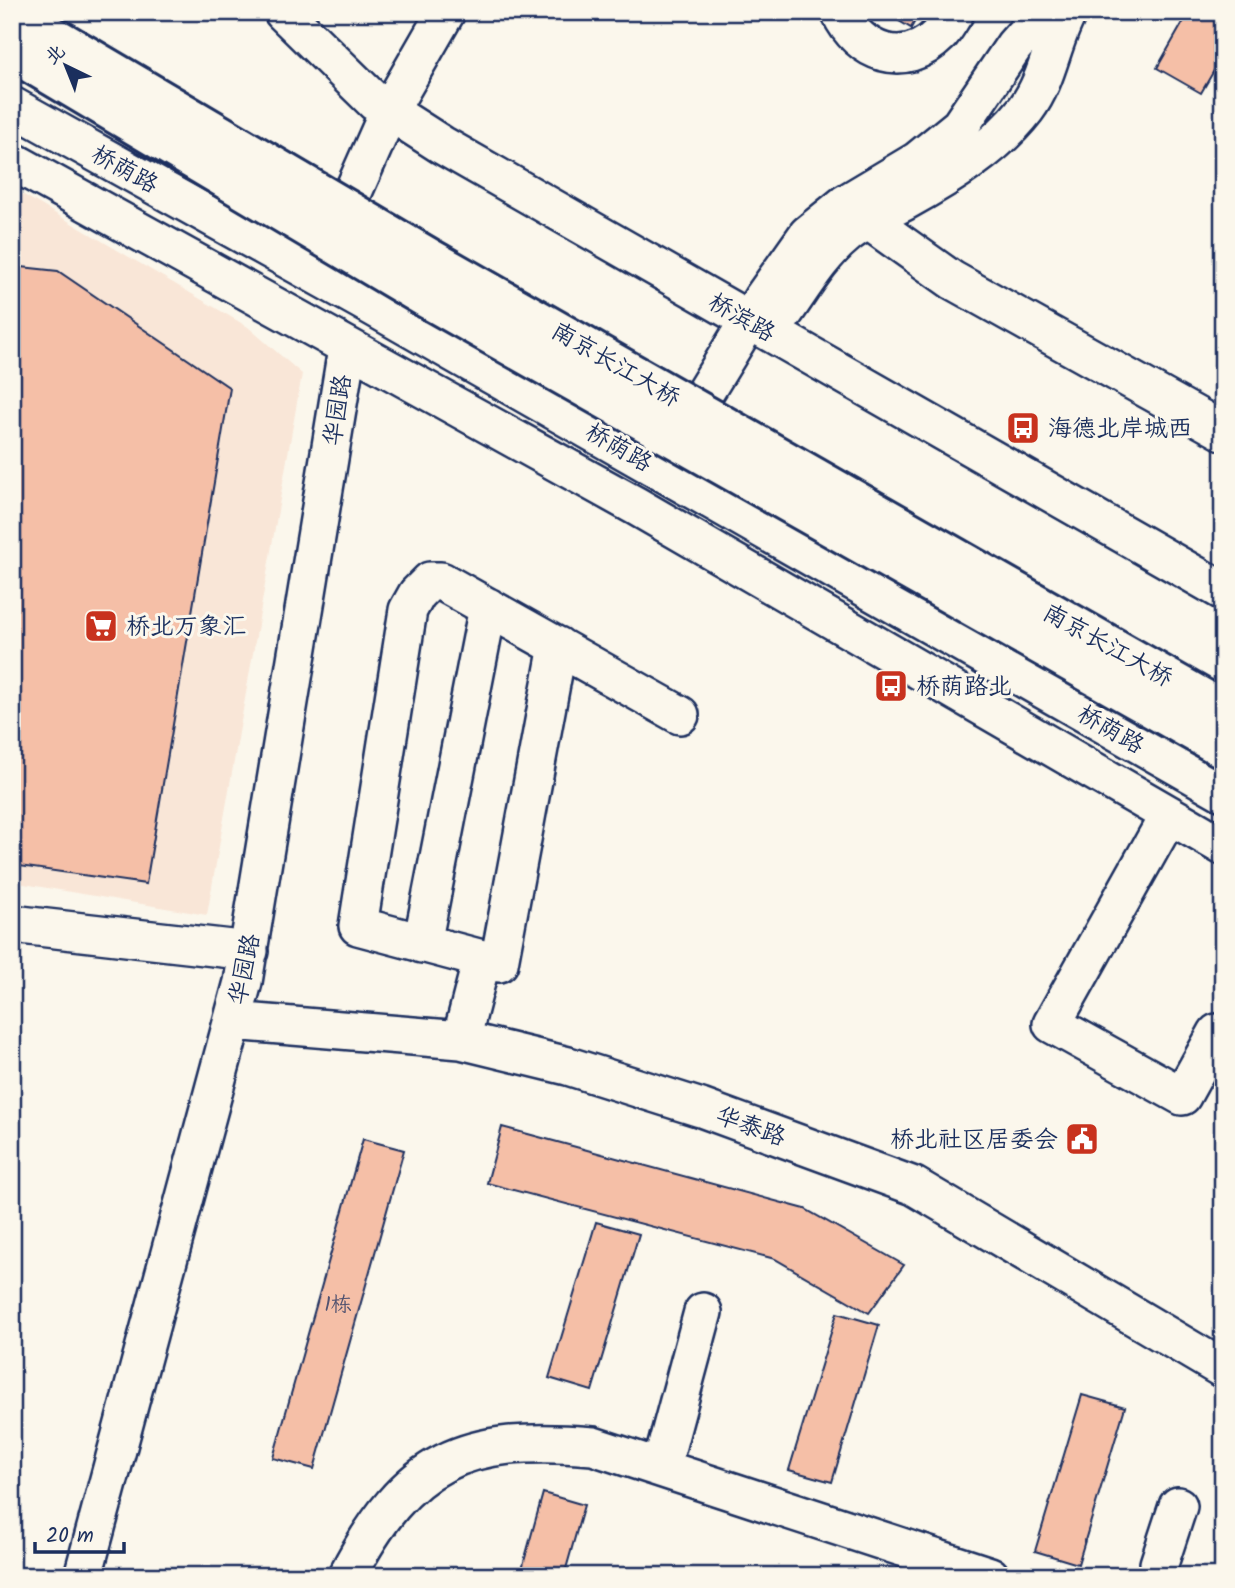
<svg xmlns="http://www.w3.org/2000/svg" width="1235" height="1588" viewBox="0 0 1235 1588" font-family="Kalam,'LXGW WenKai TC',sans-serif">
	<rect width="100%" height="100%" fill="#fbf7ec"/>
	<filter id="ink" filterUnits="userSpaceOnUse"><feTurbulence type="fractalNoise" baseFrequency=".0143" numOctaves="2"/><feDisplacementMap in="SourceGraphic" scale="14" xChannelSelector="R" yChannelSelector="G"/><feConvolveMatrix kernelMatrix="1 2 1 2 8 2 1 2 1" color-interpolation-filters="sRGB"/></filter>
	<g filter="url(#ink)">
		<path fill="#f9e6d7" d="M 12,188 L 248,327 L 302,374 L 207,915 L 12,882 Z"/>
		<path fill="#f5bfa7" stroke="#1b2f5e" stroke-width="2" d="M 884,12 L 920,12 L 911,28 Z
			M 1189,12 L 1223,12 L 1223,55 L 1201,93 L 1157,68 Z
			M 12,266 L 58,271 L 230,388 L 146,884 L 12,865 Z
			M 502,1127 L 805,1209 L 904,1265 L 869,1313 L 775,1259 L 487,1183 Z
			M 363,1139 L 404,1150 L 314,1469 L 273,1458 Z
			M 596,1222 L 639,1234 L 592,1391 L 549,1378 Z
			M 837,1313 L 879,1325 L 832,1482 L 789,1470 Z
			M 1082,1395 L 1125,1407 L 1078,1564 L 1035,1551 Z
			M 543,1493 L 584,1505 L 564,1576 L 520,1576 Z
			M 775,1569 L 799,1576 L 773,1576 Z"/>
		<g fill="none" stroke-linecap="round" stroke-linejoin="round">
			<defs>
				<path id="minor" d="M 283,12 L 375,102 L 442,145 L 1223,591
					M 840,12 C 859,53 904,70 939,35 C 945,29 950,19 955,12
					M 12,106 L 361,300 L 1223,792
					M 12,161 L 636,506 L 1223,846
					M 854,203 L 869,221 L 952,280 L 1223,431
					M 334,235 L 389,111 L 446,12
					M 748,321 L 784,313 C 803,286 821,255 847,234 C 865,220 887,211 907,200 C 949,177 996,148 1026,109 C 1048,80 1051,43 1068,12
					M 678,436 L 762,299 L 808,234 L 845,204 L 917,161 L 960,126 L 1014,46 L 1044,12
					M 1169,815 L 1052,1024 L 1182,1096 L 1217,1033
					M 12,924 L 249,951
					M 422,944 L 488,607
					M 482,959 L 499,963 L 558,646
					M 233,1021 L 461,1040 L 568,1066 L 701,1108 L 914,1186 L 1223,1369
					M 461,1040 L 482,959 L 358,926 L 408,610 L 417,594 L 430,581 L 441,581 L 680,715
					M 661,1468 L 703,1312
					M 1159,1564 L 1178,1506
					M 83,1576 L 243,982 L 347,349
					M 347,1576 C 407,1459 464,1435 593,1446 L 990,1576"/>
			</defs>
			<use href="#minor" stroke="#1b2f5e" stroke-width="42"/>
			<use href="#minor" stroke="#fbf7ec" stroke-width="37"/>
			<defs>
				<path id="highway-bridge" d="M 12,12 L 431,259 L 1223,710
					M 12,52 L 428,299 L 1223,748"/>
			</defs>
			<use href="#highway-bridge" stroke="#1b2f5e" stroke-width="44" stroke-linecap="butt"/>
			<use href="#highway-bridge" stroke="#fbf7ec" stroke-width="38"/>
		</g>
	</g>
	<defs>
		<symbol id="bus-square" viewBox="-11 -11 22 22"><rect x="-9" y="-9" width="18" height="18" rx="4" fill="#c8321e" stroke="#fbf7ec"/><path d="M-5-6H5V4H4V6H2V4H-2V6H-4V4H-5ZM-3.5-4V0h7V-4ZM-3.5 1.2v1.5H-2V1.2ZM2 1.2v1.5H3.5V1.2Z" fill="#fff"/></symbol>
		<symbol id="supermarket-square" viewBox="-11 -11 22 22"><rect x="-9" y="-9" width="18" height="18" rx="4" fill="#c8321e" stroke="#fbf7ec"/><path d="M-6-5.5h2.5l.6 2H6L4.5 2H-2.5L-4.4-4H-6ZM-1.5 3.2a1.3 1.3 0 1 0 .1 0ZM3 3.2a1.3 1.3 0 1 0 .1 0Z" fill="#fff"/></symbol>
		<symbol id="civic-square" viewBox="-11 -11 22 22"><rect x="-9" y="-9" width="18" height="18" rx="4" fill="#c8321e" stroke="#fbf7ec"/><path d="M-.6-6.5H3V-4.5H.6V-3L4-1V1h2V6H-6V1h2V-1L-.6-3ZM-1.2 2.5V6h2.4V2.5Z" fill="#fff"/></symbol>
	</defs>
	<g fill-rule="evenodd">
		<use href="#bus-square" x="1004" y="409" width="38" height="38"/>
		<use href="#supermarket-square" x="82" y="607" width="38" height="38"/>
		<use href="#bus-square" x="872" y="667" width="38" height="38"/>
		<use href="#civic-square" x="1063" y="1120" width="38" height="38"/>
	</g>
	<g text-anchor="middle" stroke-width="6" stroke-linejoin="round" paint-order="stroke">
		<g font-size="21" fill="#525370">
			<text x="338" y="1311">1栋</text>
		</g>
		<g font-size="24" fill="#1b2f5e" stroke="#fbf7ec">
			<text transform="translate(125 169) rotate(29)" y="8">桥荫路</text>
			<text transform="translate(742 317) rotate(30)" y="8">桥滨路</text>
			<text transform="translate(616 364) rotate(30)" y="8">南京长江大桥</text>
			<text transform="translate(337 410) rotate(-81)" y="8">华园路</text>
			<text transform="translate(619 447) rotate(30)" y="8">桥荫路</text>
			<text transform="translate(1108 645) rotate(29)" y="8">南京长江大桥</text>
			<text transform="translate(1111 729) rotate(30)" y="8">桥荫路</text>
			<text transform="translate(244 969) rotate(-78)" y="8">华园路</text>
			<text transform="translate(751 1126) rotate(20)" y="8">华泰路</text>
		</g>
		<g font-size="24" fill="#1b2f5e" stroke="#fbf7ec" text-anchor="start">
			<text x="1048" y="436">海德北岸城西</text>
			<text x="126" y="634">桥北万象汇</text>
			<text x="916" y="694">桥荫路北</text>
			<text x="1058" y="1147" text-anchor="end">桥北社区居委会</text>
		</g>
	</g>
	<rect width="1235" height="1588" fill="none" stroke="#fbf7ec" stroke-width="42"/>
	<rect x="21" y="21" width="1193" height="1546" fill="none" stroke="#1b2f5e" stroke-width="2.5" filter="url(#ink)"/>
	<g transform="translate(66 66) rotate(317)" stroke="#fbf7ec" stroke-width="5" paint-order="stroke">
	<path d="M0-5L12 26L0 18L-12 26Z" fill="#1b2f5e"/>
	<text y="-10" font-size="19" font-weight="bold" text-anchor="middle" fill="#1b2f5e">北</text>
	</g>
	<path d="M35 1542v10h89v-10" fill="none" stroke="#1b2f5e" stroke-width="3.5"/>
	<text x="46" y="1542" font-size="21" fill="#1b2f5e" stroke="#fbf7ec" stroke-width="5" paint-order="stroke">20 m</text>
</svg>
